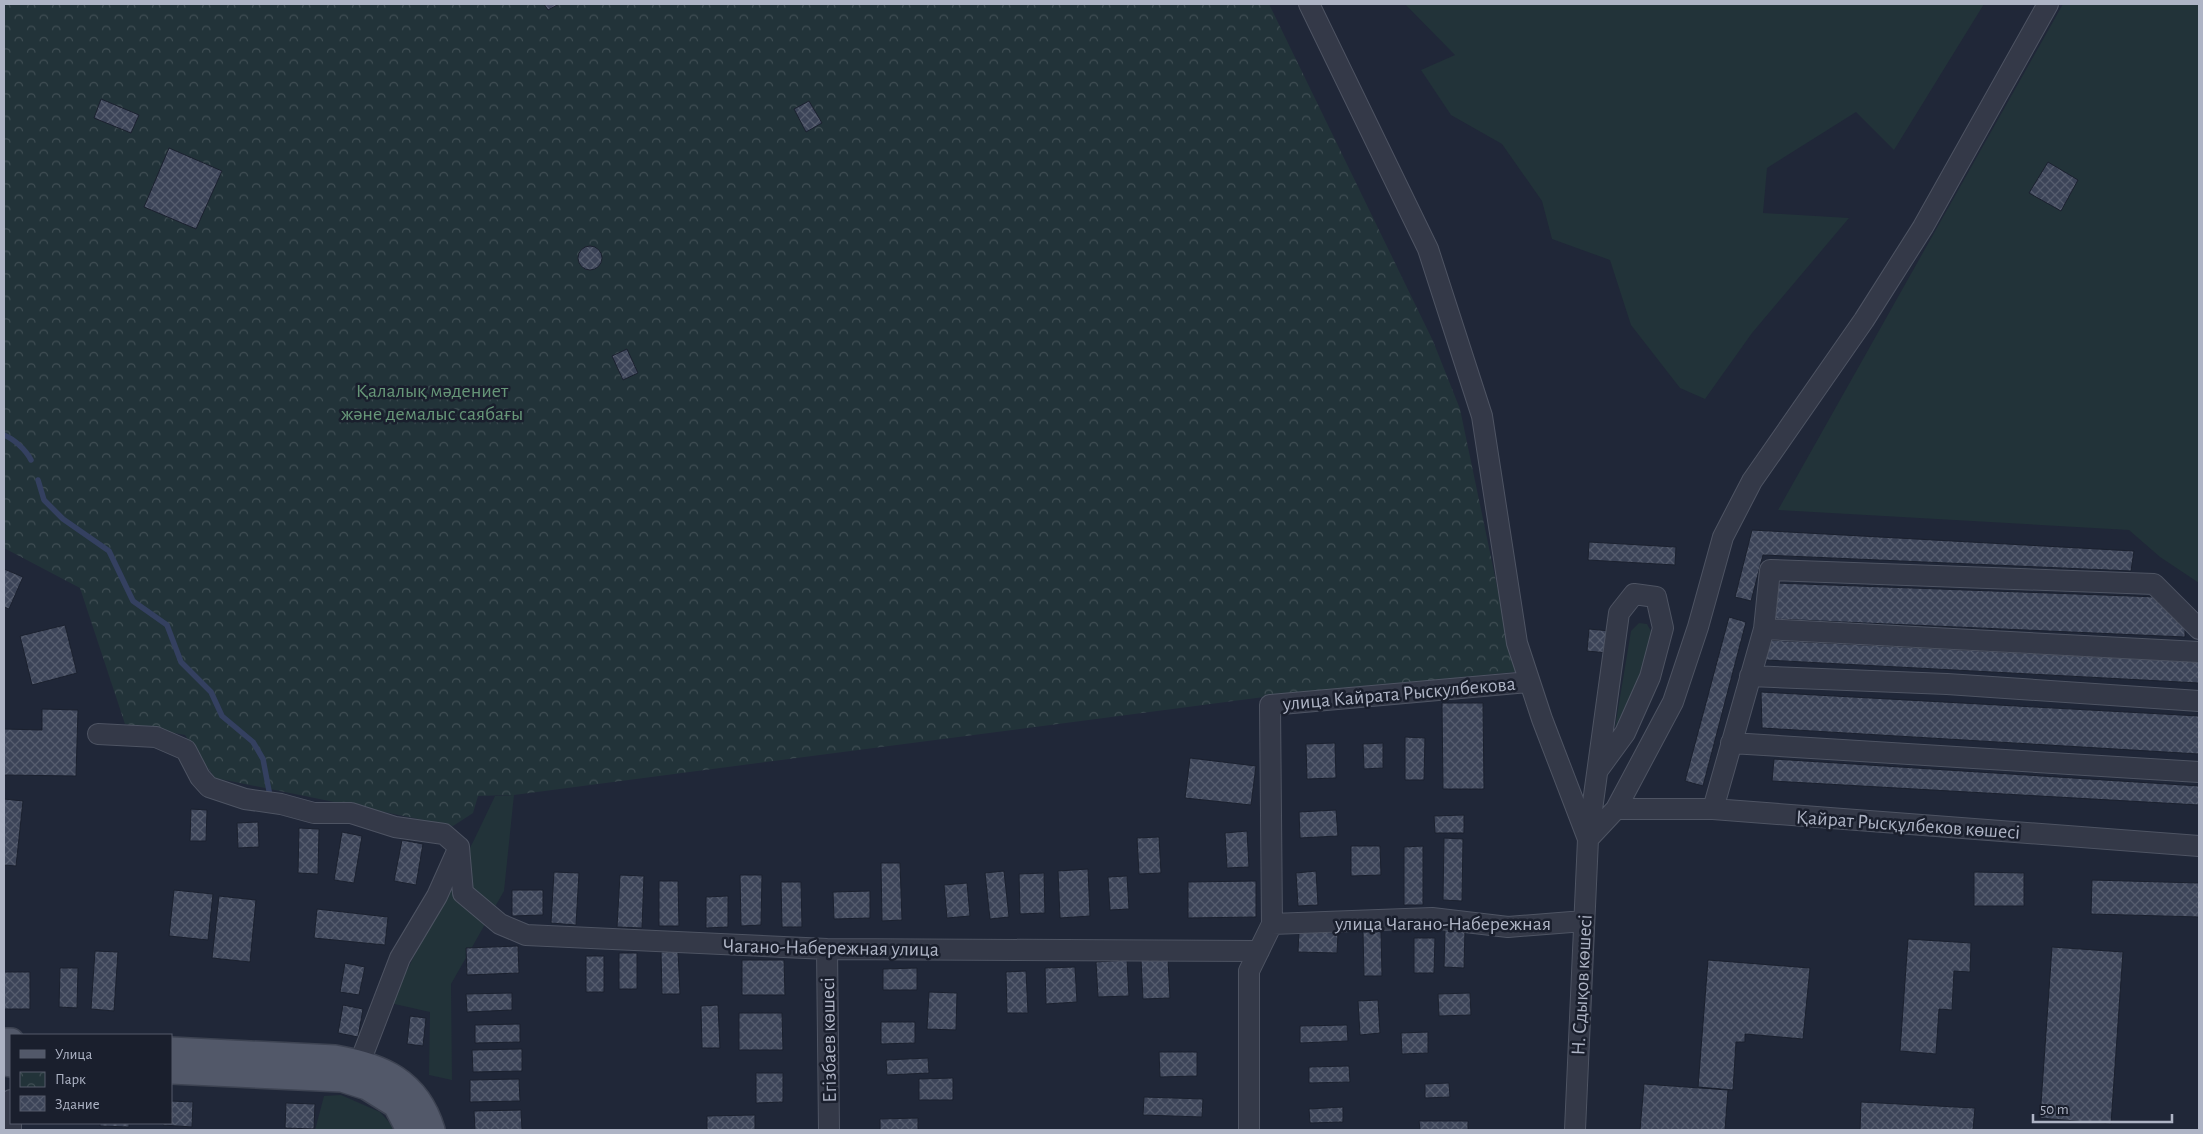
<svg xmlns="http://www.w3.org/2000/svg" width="2203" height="1134" viewBox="0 0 2203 1134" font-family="'Alegreya Sans',sans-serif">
	<defs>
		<pattern id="park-crowns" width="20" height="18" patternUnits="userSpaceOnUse" patternTransform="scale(1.25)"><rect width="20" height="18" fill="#223339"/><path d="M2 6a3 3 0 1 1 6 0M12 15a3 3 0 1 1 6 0" fill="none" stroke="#404e54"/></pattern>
		<pattern id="building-cross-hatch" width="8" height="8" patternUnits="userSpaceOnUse" patternTransform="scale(1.25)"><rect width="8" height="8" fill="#3c4458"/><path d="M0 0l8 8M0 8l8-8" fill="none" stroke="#565d6e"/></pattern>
	</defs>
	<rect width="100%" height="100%" fill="#202738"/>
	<path fill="#223339" d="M 1405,4 L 1984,4 L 1894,150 L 1856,112 L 1767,168 L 1763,213 L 1849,218 L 1752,333 L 1705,399 L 1680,388 L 1631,325 L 1610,260 L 1552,239 L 1542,201 L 1502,144 L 1451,115 L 1421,70 L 1455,55 Z
		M 2063,4 L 2199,4 L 2199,583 L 2160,557 L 2129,530 L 1778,510 Z
		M 1639,623 L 1647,624 L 1652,633 L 1639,682 L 1615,727 L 1631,631 Z
		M 514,795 L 504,891 L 451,984 L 452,1080 L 429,1075 L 430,1012 L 390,1003 L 474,840 L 495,796 Z
		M 341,1095 L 380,1112 L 396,1130 L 315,1130 L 324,1096 Z"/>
	<path fill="url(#park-crowns)" d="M 4,4 L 1269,4 L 1433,341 L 1460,409 L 1515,672 L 1264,697 L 514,795 L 478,796 L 473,813 L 453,826 L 215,778 L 185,735 L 125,724 L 80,588 L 4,548 Z"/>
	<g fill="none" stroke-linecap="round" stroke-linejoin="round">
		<path stroke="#344060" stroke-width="5.5" d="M 4,435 C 14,439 26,450 31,460
			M 38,480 L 44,500 L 63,519 L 109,551 L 133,601 L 167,625 L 181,662 L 211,692 L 222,716 L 253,742 L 263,759 L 270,796"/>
	</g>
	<path fill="url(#building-cross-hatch)" stroke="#1b212f" d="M 544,4 L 559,4 L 548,10 Z
		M 101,99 L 139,115 L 131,133 L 94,118 Z
		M 809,101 L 822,123 L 806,132 L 794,109 Z
		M 169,148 L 222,171 L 196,229 L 144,207 Z
		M 2048,162 L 2078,180 L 2061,211 L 2029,193 Z
		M578 258a12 12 0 1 1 24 0a12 12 0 1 1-24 0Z
		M 627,349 L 638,373 L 623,380 L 612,356 Z
		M 1752,530 L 2134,551 L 2131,571 L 1763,555 L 1751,601 L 1735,597 Z
		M 1589,542 L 1676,547 L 1675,565 L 1588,560 Z
		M 4,569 L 23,577 L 9,609 L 4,607 Z
		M 1775,583 L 2158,597 L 2185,623 L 2185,637 L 1774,619 Z
		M 1729,617 L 1746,622 L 1703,786 L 1685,781 Z
		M 65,625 L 77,673 L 32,685 L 20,636 Z
		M 1589,629 L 1610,631 L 1608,653 L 1587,651 Z
		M 1768,640 L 2199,662 L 2199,683 L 1766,660 Z
		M 1761,692 L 2199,716 L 2199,754 L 1762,728 Z
		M 1442,703 L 1483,703 L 1484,789 L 1443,789 Z
		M 42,709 L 78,710 L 76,776 L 4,775 L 4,729 L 42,730 Z
		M 1405,737 L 1425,738 L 1424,780 L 1405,780 Z
		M 1335,743 L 1336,778 L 1307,779 L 1306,744 Z
		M 1383,743 L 1383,768 L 1364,769 L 1363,744 Z
		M 1190,758 L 1256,766 L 1251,805 L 1185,798 Z
		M 1774,759 L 2199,786 L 2199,805 L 1772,781 Z
		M 4,799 L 23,801 L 16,866 L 4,865 Z
		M 191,809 L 207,810 L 206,841 L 190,841 Z
		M 1336,810 L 1338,836 L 1300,838 L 1299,812 Z
		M 1464,815 L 1464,833 L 1435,833 L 1434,816 Z
		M 258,822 L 259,847 L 238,848 L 237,823 Z
		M 299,828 L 319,829 L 318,874 L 298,873 Z
		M 1247,831 L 1249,867 L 1227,868 L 1225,833 Z
		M 342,832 L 362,836 L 354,883 L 334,880 Z
		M 1159,837 L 1161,873 L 1139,874 L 1137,838 Z
		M 1444,838 L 1463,839 L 1462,901 L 1443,900 Z
		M 402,840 L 423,844 L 416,885 L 394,881 Z
		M 1351,846 L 1380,846 L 1381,875 L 1351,876 Z
		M 1423,846 L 1423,905 L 1404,905 L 1404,847 Z
		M 881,863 L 900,863 L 902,920 L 882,921 Z
		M 1088,869 L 1090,916 L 1060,918 L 1058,871 Z
		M 1004,871 L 1009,917 L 990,919 L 985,873 Z
		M 1316,871 L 1318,905 L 1298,906 L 1296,873 Z
		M 554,872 L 579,873 L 576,925 L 551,923 Z
		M 1974,872 L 2024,873 L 2024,906 L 1974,906 Z
		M 1044,873 L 1045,913 L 1020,914 L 1019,874 Z
		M 620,875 L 644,876 L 642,928 L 617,927 Z
		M 740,875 L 762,875 L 761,925 L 741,926 Z
		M 1127,876 L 1129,909 L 1110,910 L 1108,877 Z
		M 2092,880 L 2199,883 L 2199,917 L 2091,914 Z
		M 659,881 L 678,881 L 679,926 L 659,926 Z
		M 1256,881 L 1256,917 L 1188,918 L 1188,882 Z
		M 781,882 L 801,882 L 802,927 L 782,927 Z
		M 967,883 L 970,916 L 947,918 L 944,885 Z
		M 174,890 L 213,894 L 208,940 L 169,936 Z
		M 512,890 L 543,890 L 543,915 L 512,916 Z
		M 870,891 L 870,918 L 834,919 L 833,892 Z
		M 219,896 L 256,900 L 250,962 L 212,958 Z
		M 728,896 L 728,927 L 706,928 L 706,897 Z
		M 317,909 L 388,917 L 385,945 L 314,938 Z
		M 1445,930 L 1465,930 L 1464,968 L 1444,967 Z
		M 1299,931 L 1338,933 L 1337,953 L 1298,952 Z
		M 1363,931 L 1381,931 L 1382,976 L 1364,976 Z
		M 1414,938 L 1435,938 L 1434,973 L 1414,973 Z
		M 1908,939 L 1971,943 L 1970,972 L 1954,971 L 1952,1010 L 1939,1009 L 1936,1054 L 1900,1051 Z
		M 518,946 L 519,973 L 467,975 L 466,948 Z
		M 2052,947 L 2123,952 L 2111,1124 L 2040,1118 Z
		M 95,951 L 118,952 L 114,1011 L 91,1009 Z
		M 678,951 L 680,994 L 662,994 L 661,952 Z
		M 619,953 L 637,953 L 637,989 L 619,989 Z
		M 586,956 L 604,956 L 604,992 L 586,992 Z
		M 1168,959 L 1170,998 L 1143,999 L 1141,960 Z
		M 742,960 L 784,960 L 785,995 L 742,995 Z
		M 1127,960 L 1129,996 L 1098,997 L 1096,962 Z
		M 1708,960 L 1810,968 L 1803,1039 L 1745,1034 L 1745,1042 L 1736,1042 L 1733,1090 L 1698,1087 Z
		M 345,963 L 365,967 L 359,995 L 340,992 Z
		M 1075,967 L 1077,1002 L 1046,1004 L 1045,968 Z
		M 60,968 L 78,968 L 77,1008 L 59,1007 Z
		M 917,968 L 917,990 L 883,990 L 883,969 Z
		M 1026,971 L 1028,1013 L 1007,1013 L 1006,972 Z
		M 4,972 L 30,972 L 30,1009 L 4,1009 Z
		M 929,992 L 957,993 L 956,1030 L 927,1029 Z
		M 512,993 L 512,1010 L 467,1012 L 466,994 Z
		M 1470,993 L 1471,1015 L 1439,1016 L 1438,994 Z
		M 1378,1000 L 1380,1033 L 1360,1035 L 1358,1001 Z
		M 343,1005 L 363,1009 L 358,1037 L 338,1033 Z
		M 718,1005 L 720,1048 L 702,1048 L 701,1006 Z
		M 739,1013 L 782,1013 L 783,1050 L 739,1050 Z
		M 410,1016 L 426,1018 L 423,1046 L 407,1044 Z
		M 881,1022 L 915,1022 L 915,1043 L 881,1044 Z
		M 520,1024 L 520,1042 L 475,1043 L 475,1025 Z
		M 1347,1025 L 1348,1041 L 1300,1043 L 1300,1026 Z
		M 1428,1032 L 1428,1053 L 1402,1054 L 1401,1033 Z
		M 522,1049 L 522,1071 L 473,1072 L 472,1050 Z
		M 1159,1052 L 1197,1052 L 1197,1076 L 1160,1077 Z
		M 928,1058 L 929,1073 L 887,1075 L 886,1060 Z
		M 1349,1066 L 1350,1082 L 1309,1083 L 1309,1067 Z
		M 756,1073 L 783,1073 L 783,1102 L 756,1103 Z
		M 953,1078 L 953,1100 L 919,1100 L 919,1079 Z
		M 519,1079 L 520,1101 L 470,1102 L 470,1080 Z
		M 1449,1083 L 1450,1097 L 1425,1098 L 1425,1084 Z
		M 1644,1084 L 1728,1090 L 1725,1130 L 1640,1130 Z
		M 1144,1097 L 1203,1099 L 1202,1117 L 1143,1115 Z
		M 171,1101 L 193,1102 L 192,1127 L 163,1125 L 163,1123 L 171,1123 Z
		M 1861,1102 L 1975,1108 L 1973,1130 L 1860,1130 Z
		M 286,1103 L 315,1104 L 314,1129 L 285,1128 Z
		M 1343,1107 L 1343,1122 L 1310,1123 L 1309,1109 Z
		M 521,1110 L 522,1130 L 475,1130 L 474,1111 Z
		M 755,1115 L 755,1130 L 707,1130 L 707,1116 Z
		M 918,1118 L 918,1130 L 880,1130 L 880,1119 Z
		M 1419,1121 L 1468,1121 L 1468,1130 L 1420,1130 Z
		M 100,1123 L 129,1123 L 129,1127 L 100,1126 Z"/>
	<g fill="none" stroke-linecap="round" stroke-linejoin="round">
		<defs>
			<path id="minor" d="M 1309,4 L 1428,249 L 1482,416 L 1517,643 L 1542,719 L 1588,839
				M 2199,629 L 2154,584 L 1770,570 L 1764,629 L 2199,652
				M 1750,676 L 1947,684 L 2199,701
				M 98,734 L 156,737 L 186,750 L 200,777 L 209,787 L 245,799 L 281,804 L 314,813 L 351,813 L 395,827 L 444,834 L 459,847
				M 1731,743 L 2199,772
				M 1616,809 L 1713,809 L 2199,846
				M 1713,809 L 1764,629
				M 1588,839 L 1616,809 L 1673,702 L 1698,627 L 1723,537 L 1752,481 L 1864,320 L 1923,227 L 2048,4
				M 459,847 L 463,893 L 500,924 L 526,935 L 827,949 L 1259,951
				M 1272,924 L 1432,918 L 1508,927 L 1584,921
				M 827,949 L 829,1130
				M 360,1062 L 400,958 L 437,896 L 458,849
				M 11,1100 L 11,1130
				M 1249,1130 L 1249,971 L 1272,924 L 1270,705 L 1528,682
				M 1575,1130 L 1588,839 L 1619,613 L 1634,594 L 1656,597 L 1663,628 L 1650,677 L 1625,733 L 1598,770"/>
			<path id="major" d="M 4,1041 L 11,1041
				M 171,1050 L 335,1058 C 382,1066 417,1081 432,1130
				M 4,1063 L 11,1064
				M 171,1071 L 342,1079 L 367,1087 L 396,1105 L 409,1130"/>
		</defs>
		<use href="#minor" stroke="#4e5463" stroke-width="22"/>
		<use href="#major" stroke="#3d4352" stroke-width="28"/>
		<use href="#minor" stroke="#343948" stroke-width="20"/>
		<use href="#major" stroke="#525869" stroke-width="25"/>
	</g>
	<g text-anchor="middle" stroke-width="5" stroke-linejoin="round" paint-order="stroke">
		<g font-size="20" fill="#669678" stroke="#1a1f2d">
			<text x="432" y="397">Қалалық мәдениет<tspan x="432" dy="23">және демалыс саябағы</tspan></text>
		</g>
		<g font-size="20" fill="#aeb4c5" stroke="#1a1f2d">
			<text transform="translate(1399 693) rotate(-5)" y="7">улица Кайрата Рыскулбекова</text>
			<text transform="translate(1908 824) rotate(4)" y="7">Қайрат Рысқұлбеков көшесі</text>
			<text x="1443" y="930">улица Чагано-Набережная</text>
			<text transform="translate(831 947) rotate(1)" y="7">Чагано-Набережная улица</text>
			<text transform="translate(1581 985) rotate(-87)" y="7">Н. Сдықов көшесі</text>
			<text transform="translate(828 1040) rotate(-91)" y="7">Егізбаев көшесі</text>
		</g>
	</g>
	<rect width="2203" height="1134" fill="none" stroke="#aeb4c5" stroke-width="10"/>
	<rect x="10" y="1034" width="162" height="90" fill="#1a1f2d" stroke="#555b6a"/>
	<rect x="20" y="1050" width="25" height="8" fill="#525869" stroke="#555b6a"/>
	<text x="55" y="1059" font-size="15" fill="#aeb4c5">Улица</text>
	<rect x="20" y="1072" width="25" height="15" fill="url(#park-crowns)" stroke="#555b6a"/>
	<text x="55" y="1084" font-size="15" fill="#aeb4c5">Парк</text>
	<rect x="20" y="1096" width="25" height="15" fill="url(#building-cross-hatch)" stroke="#555b6a"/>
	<text x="55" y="1109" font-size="15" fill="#aeb4c5">Здание</text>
	<path d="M2033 1114v8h139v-8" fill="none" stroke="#aeb4c5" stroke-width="2.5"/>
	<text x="2040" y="1114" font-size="15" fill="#aeb4c5" stroke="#1a1f2d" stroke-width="4" paint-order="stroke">50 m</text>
</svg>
